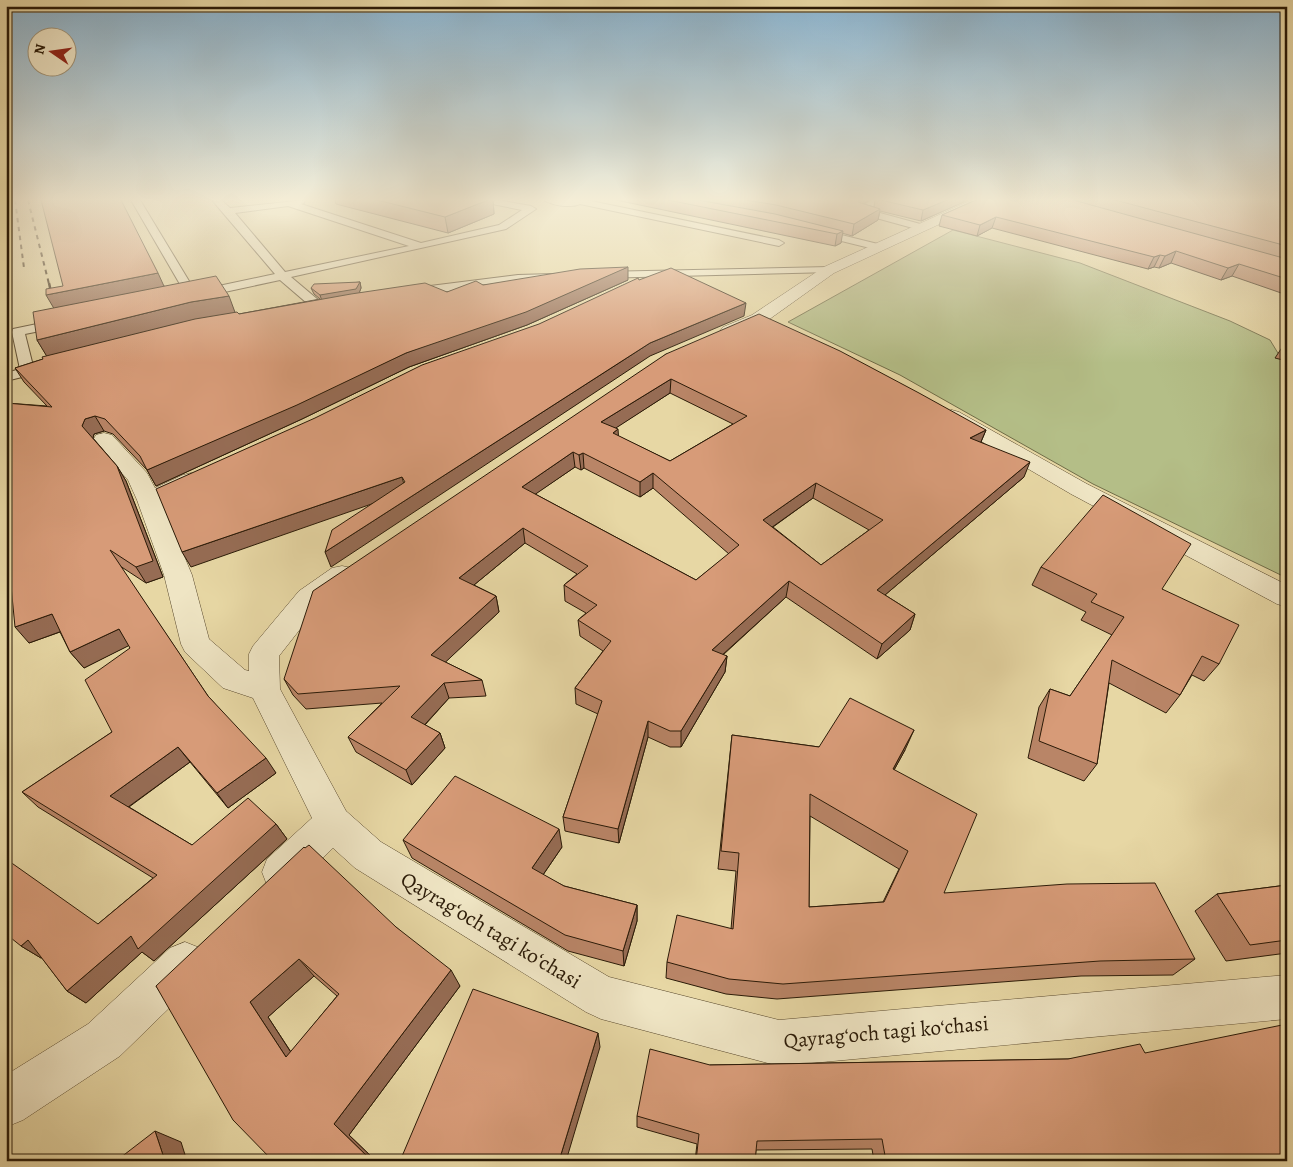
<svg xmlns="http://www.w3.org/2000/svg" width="1293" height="1167" viewBox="0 0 1293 1167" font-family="Alegreya,serif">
	<rect width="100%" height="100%" fill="#e7d7a4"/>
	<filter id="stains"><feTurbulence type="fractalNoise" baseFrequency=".004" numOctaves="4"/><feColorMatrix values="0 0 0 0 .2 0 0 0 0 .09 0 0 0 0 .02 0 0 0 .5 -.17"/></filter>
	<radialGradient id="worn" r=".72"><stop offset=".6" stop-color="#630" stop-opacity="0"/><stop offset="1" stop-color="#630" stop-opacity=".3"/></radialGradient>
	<path fill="#b4be87" stroke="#6f6c47" d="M 953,230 L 1080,263 L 1230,321 L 1270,340 L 1287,368 L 1287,578 L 1093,484 L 900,375 L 788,322 Z"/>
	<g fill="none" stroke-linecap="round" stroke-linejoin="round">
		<defs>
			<path id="service" d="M 131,200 L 140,200 L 195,291 L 275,274 L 212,200 L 221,200 L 230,208 L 305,200 L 304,203 L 301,204 L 421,243 L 499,225 L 522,210 L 482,202 L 481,200 L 497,200 L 531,206 L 536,209 L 506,229 L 291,277 L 323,304 L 325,307 L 319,311 L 315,310 L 280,280 L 192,299 L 188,298 ZM 288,206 L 409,246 L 285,272 L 235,213 Z
				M 544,200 L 586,200 L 779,240 L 784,243 L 779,246 L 580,204 C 571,208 553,206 544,200 Z
				M 872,200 L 882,200 L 869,210 L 924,225 L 925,227 L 920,230 L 858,213 L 858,209 Z
				M 817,229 L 882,245 L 883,247 L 878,250 L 813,234 L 812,232 Z
				M 829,267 L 833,268 L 835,270 L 833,272 L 600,278 L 594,275 L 600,272 Z
				M 554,274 L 560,277 L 558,279 L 518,281 L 414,296 L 408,292 L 414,288 L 518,275 Z
				M 61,319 L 65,320 L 67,323 L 65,326 L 25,334 L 33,366 L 45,363 L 50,364 L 52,367 L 50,370 L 6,381 L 6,373 L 20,369 L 12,332 L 13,329 Z"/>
			<path id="minor" d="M 972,200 L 987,200 L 985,203 L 834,273 L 764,323 L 735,335 L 729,336 L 723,335 L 720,331 L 723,327 L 752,315 L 824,267 Z
				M 952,410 L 959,412 L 1087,484 L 1287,585 L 1287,607 L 1277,604 L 1071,494 L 945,420 L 941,416 L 945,412 Z
				M 104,433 L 112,435 L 147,473 L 155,488 L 183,475 L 191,473 L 199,475 L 203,480 L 199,485 L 162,503 L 192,575 L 209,639 L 245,670 L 249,671 L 249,654 L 253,646 L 299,591 L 332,568 L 342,566 L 352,568 L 356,575 L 352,582 L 319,605 L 279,656 L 280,689 L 346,811 L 381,842 L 609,977 L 779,1020 L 1287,975 L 1287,1019 L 779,1066 L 601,1019 L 586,1012 L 355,868 L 333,848 L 295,885 L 281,891 L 267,885 L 262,872 L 267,859 L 312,818 L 253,698 L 223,688 L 185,652 L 181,644 L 164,575 L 137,500 L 128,480 L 93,440 L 96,435 Z
				M 185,942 L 200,948 L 206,963 L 200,978 L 120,1056 L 23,1120 L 6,1127 L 6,1075 L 88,1024 L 170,948 Z"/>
		</defs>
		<use href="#service" stroke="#59492e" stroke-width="2"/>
		<use href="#minor" stroke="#59492e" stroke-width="1"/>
		<use href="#service" fill="#efe5c4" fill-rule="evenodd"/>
		<use href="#minor" fill="#efe5c4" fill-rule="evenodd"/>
		<path stroke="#2a1a07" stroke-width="2" stroke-dasharray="4.5 4.5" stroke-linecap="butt" d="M 15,200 L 24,268
			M 28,200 L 49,284"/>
		<path stroke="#2a1a07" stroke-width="2.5" stroke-dasharray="5.5 5.5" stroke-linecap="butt" d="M 49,283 L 53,301"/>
	</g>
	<path fill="#b98567" stroke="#2a1a07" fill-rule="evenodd" d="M 335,200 L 493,200 L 494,214 L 448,233 L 336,204 Z
		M 616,200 L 870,200 L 863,204 L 874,207 L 875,200 L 968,200 L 921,221 L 880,211 L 878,220 L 852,236 L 842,233 L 841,243 L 835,246 Z
		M 976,200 L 1287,200 L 1287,295 L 1232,276 L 1221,280 L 1171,263 L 1159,268 L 1154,267 L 1148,269 L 992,228 L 977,236 L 939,226 L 942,215 Z
		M 628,280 L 527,325 L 409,367 L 302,419 L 156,486 L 147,470 L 113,434 L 104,431 L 94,434 L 93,438 L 117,466 L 126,481 L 163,577 L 146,583 L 120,566 L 208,696 L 276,773 L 228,808 L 190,762 L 129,807 L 192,845 L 276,824 L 287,839 L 154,961 L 142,952 L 86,1003 L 67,991 L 42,958 L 41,958 L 21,946 L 98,924 L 153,878 L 38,807 L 22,792 L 112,732 L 130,648 L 129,645 L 84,668 L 70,652 L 60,632 L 29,643 L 11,585 L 6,586 L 6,403 L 47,406 L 24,382 L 15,368 L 43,359 L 47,356 L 37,340 L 164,286 L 239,314 L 320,299 L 314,294 L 311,288 L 360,282 L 361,288 L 359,293 L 447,292 L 483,285 Z
		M 1287,340 L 1287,361 L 1275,358 Z
		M 666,354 L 986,430 L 981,442 L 1024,477 L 885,595 L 915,614 L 910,630 L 877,659 L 786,597 L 723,655 L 727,656 L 725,672 L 681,747 L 670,747 L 648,737 L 619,843 L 565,831 L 563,817 L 598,714 L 576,704 L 575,688 L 603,651 L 580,636 L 578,620 L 586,613 L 565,601 L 564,585 L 577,574 L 525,543 L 474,585 L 496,596 L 499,612 L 445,662 L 482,680 L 486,696 L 449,698 L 425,725 L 440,733 L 445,748 L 412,785 L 356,752 L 348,737 L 382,703 L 306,709 L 293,695 L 284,679 ZM 670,393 L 733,424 L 670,461 L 618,436 L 615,428 ZM 575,467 L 581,470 L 584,468 L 640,497 L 653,488 L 729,554 L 696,580 L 535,494 ZM 813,498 L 869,530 L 821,565 L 773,527 Z
		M 1041,567 L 1162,589 L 1219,664 L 1204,681 L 1192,675 L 1180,695 L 1166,713 L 1109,683 L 1097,764 L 1084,781 L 1028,758 L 1039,707 L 1050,689 L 1070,696 L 1112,635 L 1081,620 L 1086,612 L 1032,585 Z
		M 732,735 L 819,747 L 905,750 L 894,770 L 944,893 L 1195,959 L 1173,975 L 1081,976 L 777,999 L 726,994 L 666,978 L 667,962 L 731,929 L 736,871 L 718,869 ZM 810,816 L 899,869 L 883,902 L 809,907 Z
		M 403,840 L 562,847 L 543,875 L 564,886 L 637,905 L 637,921 L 624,966 L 568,951 L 412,858 Z
		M 1287,885 L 1287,953 L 1226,961 L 1195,911 L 1217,894 Z
		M 396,927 L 460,986 L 349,1135 L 376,1161 L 273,1161 L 156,986 ZM 314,976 L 337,996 L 291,1052 L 268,1017 Z
		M 1145,1053 L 1287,1161 L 874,1161 L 872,1149 L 756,1150 L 755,1161 L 695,1161 L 697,1144 L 637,1127 L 637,1116 L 710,1065 L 1068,1059 Z"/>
	<path fill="#966c54" stroke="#2a1a07" d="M 488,200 L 493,200 L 494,214 L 448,233 L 445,217 Z
		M 858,200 L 870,200 L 857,207 Z
		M 947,200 L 968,200 L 921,221 L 923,210 Z
		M 880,209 L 878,220 L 852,236 L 854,224 Z
		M 996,217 L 992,228 L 977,236 L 980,225 Z
		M 843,231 L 841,243 L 835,246 L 837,234 Z
		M 1176,251 L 1171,263 L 1159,268 L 1165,256 Z
		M 1160,255 L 1154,267 L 1148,269 L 1154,257 Z
		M 1239,264 L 1232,276 L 1221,280 L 1228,268 Z
		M 628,267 L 628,280 L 527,325 L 409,367 L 302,419 L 156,486 L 147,470 L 406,353 Z
		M 158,273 L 168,295 L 59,317 L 46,295 Z
		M 360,282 L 361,288 L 358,296 L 322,301 L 320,295 Z
		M 229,296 L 236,315 L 49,360 L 37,340 L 191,302 Z
		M 746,303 L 744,316 L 650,356 L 331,567 L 325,552 L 650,343 Z
		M 671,379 L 670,393 L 602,437 L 601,422 Z
		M 95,416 L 104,431 L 94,434 L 92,441 L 82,426 L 85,419 Z
		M 618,429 L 619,444 L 613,433 Z
		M 986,430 L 980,444 L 970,438 Z
		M 573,452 L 575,467 L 524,502 L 522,487 Z
		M 583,453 L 584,468 L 581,470 L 579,455 Z
		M 1030,462 L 1024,477 L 872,606 L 877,590 Z
		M 117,466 L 126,481 L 163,577 L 146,583 L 136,567 Z
		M 653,473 L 653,488 L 640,497 L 640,482 Z
		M 402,477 L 406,492 L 191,567 L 182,552 Z
		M 816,483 L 813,498 L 761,535 L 763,520 Z
		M 523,528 L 525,543 L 463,594 L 459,578 Z
		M 9,565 L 22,581 L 6,586 L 6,566 Z
		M 789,581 L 786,597 L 710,666 L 712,650 Z
		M 496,596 L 499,612 L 436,671 L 431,655 Z
		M 52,614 L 65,630 L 29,643 L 15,627 Z
		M 915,614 L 910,630 L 877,659 L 882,644 Z
		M 119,629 L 130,645 L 84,668 L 70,652 Z
		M 727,656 L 725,672 L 681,747 L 681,731 Z
		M 444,683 L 449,698 L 417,733 L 411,717 Z
		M 648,721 L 648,737 L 619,843 L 618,829 Z
		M 914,730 L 905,750 L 884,788 L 893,769 Z
		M 440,733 L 445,748 L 412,785 L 406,770 Z
		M 178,747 L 190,762 L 124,810 L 110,796 Z
		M 266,758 L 276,773 L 228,808 L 217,793 Z
		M 6,800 L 9,811 L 6,813 Z
		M 276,824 L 287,839 L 154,961 L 142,952 L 86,1003 L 67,991 L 131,936 Z
		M 559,829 L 562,847 L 536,885 L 532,868 Z
		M 637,905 L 637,921 L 624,966 L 623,951 Z
		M 28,940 L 47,952 L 41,958 L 21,946 Z
		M 299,959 L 314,976 L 268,1017 L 303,1071 L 286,1057 L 250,1002 Z
		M 451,970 L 460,986 L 349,1135 L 376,1161 L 372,1161 L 334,1124 Z
		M 598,1033 L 600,1047 L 566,1161 L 559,1161 Z
		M 155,1131 L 181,1142 L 187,1161 L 165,1161 Z"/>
	<path fill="#d79b78" stroke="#2a1a07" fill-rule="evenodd" d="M 41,200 L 121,200 L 158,273 L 46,295 L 46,289 L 63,286 Z
		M 377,200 L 488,200 L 445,217 Z
		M 668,200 L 698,200 L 775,214 L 843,231 L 837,234 Z
		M 746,200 L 859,200 L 858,202 L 880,209 L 854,224 L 776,205 Z
		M 881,200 L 947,200 L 923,210 Z
		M 976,200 L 1073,200 L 1287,259 L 1287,279 L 1239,264 L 1228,268 L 1176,251 L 1165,256 L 1160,255 L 1154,257 L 996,217 L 980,225 L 942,215 Z
		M 1115,200 L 1287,200 L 1287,246 Z
		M 628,267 L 526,312 L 406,353 L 297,405 L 147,470 L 140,456 L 105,419 L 95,416 L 85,419 L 82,426 L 117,466 L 153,561 L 136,567 L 110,550 L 208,696 L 266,758 L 217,793 L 178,747 L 110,796 L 192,845 L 248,798 L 276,824 L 138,949 L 131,936 L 67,991 L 28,940 L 21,946 L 6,934 L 6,859 L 98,924 L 157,875 L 22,792 L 112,732 L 85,680 L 130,648 L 119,629 L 70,652 L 52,614 L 15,627 L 9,565 L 6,566 L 6,403 L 52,407 L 15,368 L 43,359 L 42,357 L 195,319 L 237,312 L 239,314 L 351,294 L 425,283 L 447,292 L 476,281 L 483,285 L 580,269 Z
		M 671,268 L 746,303 L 650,343 L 325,552 L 332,530 L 405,482 L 402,477 L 182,552 L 156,489 L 315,418 L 422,365 L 539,324 L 638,278 L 639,280 Z
		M 216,276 L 229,296 L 191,302 L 37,340 L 33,312 Z
		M 360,282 L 356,289 L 320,295 L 311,288 L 314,284 Z
		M 759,314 L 840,351 L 919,393 L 986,430 L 970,438 L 1030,462 L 877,590 L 915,614 L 882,644 L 789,581 L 712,650 L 727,656 L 681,731 L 670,731 L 648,721 L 618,829 L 563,817 L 602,701 L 575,688 L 611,641 L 578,620 L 597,605 L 564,585 L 588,566 L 523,528 L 459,578 L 496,596 L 431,655 L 482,680 L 444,683 L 411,717 L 440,733 L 406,770 L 348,737 L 400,686 L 298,694 L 284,679 L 313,591 L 666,354 ZM 671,379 L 747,416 L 670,461 L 613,433 L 618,429 L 601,422 ZM 573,452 L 579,455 L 583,453 L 640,482 L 653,473 L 739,545 L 696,580 L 522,487 ZM 816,483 L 883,520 L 821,565 L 763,520 Z
		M 1103,495 L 1191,544 L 1162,589 L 1239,625 L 1219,664 L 1202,656 L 1180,695 L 1112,660 L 1097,764 L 1039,741 L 1050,689 L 1070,696 L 1124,617 L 1091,602 L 1097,594 L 1041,567 Z
		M 850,698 L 914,730 L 893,769 L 977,814 L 944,893 L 1067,884 L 1155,883 L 1195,959 L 1100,961 L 783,984 L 729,979 L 667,962 L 677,915 L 733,929 L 739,853 L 721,851 L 732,735 L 819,747 ZM 810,794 L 908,851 L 884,902 L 809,907 Z
		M 455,776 L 559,829 L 532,868 L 564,886 L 637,905 L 623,951 L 565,935 L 403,840 Z
		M 309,845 L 396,927 L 451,970 L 334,1124 L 372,1161 L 273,1161 L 233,1120 L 156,986 L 304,847 L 305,848 ZM 299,959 L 339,994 L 286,1057 L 250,1002 Z
		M 1287,885 L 1287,940 L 1250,945 L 1217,894 Z
		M 473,989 L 598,1033 L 559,1161 L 400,1161 Z
		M 1287,1024 L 1287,1161 L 886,1161 L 882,1139 L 757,1141 L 755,1161 L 696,1161 L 699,1134 L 637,1116 L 650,1049 L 710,1065 L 1068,1059 L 1140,1044 L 1145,1053 Z
		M 155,1131 L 165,1161 L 116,1161 Z"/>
	<linearGradient id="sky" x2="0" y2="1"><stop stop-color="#8ab5d2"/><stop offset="0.55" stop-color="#f4edd6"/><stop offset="1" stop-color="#f4edd6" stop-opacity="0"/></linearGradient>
	<rect width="1293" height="363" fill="url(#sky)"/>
	<g text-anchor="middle" stroke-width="5" stroke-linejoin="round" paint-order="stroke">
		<g font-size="21" fill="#2a1a07" stroke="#efe5c4">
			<text transform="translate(491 930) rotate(31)" y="7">Qayragʻoch tagi koʻchasi</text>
			<text transform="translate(886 1032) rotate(-5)" y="7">Qayragʻoch tagi koʻchasi</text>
		</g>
	</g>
	<rect width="1293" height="1167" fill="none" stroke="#e7d7a4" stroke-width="25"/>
	<rect x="8" y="8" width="1278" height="1152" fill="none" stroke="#2a1a07" stroke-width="2.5"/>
	<rect x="12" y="12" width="1268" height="1142" fill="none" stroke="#2a1a07"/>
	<g transform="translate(52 52) rotate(283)"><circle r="24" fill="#efe5c4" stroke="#a09478"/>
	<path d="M0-4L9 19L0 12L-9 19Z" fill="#8f2418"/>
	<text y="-8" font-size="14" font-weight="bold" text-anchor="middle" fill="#2a1a07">N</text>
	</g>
	<rect width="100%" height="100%" filter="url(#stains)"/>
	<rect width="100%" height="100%" fill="url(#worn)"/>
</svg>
